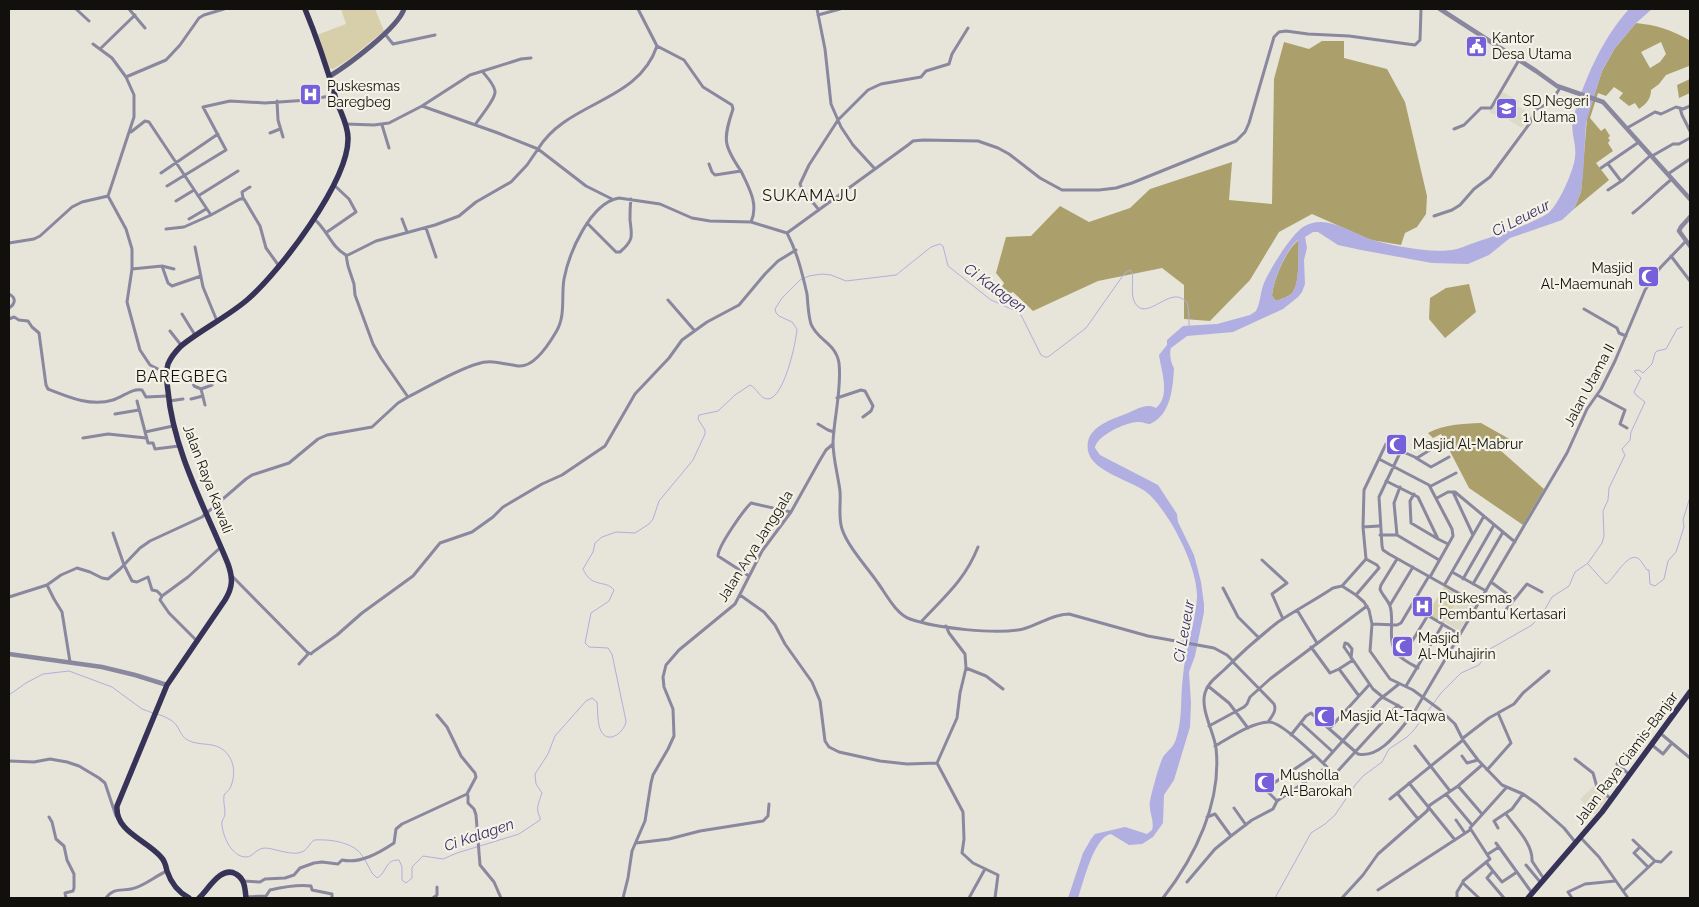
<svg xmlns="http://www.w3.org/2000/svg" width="1699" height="907" viewBox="0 0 1699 907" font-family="Raleway,sans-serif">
	<rect width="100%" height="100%" fill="#e7e4d9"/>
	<path fill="#dcd9c6" d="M 1501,91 L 1519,101 L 1517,106 L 1531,114 L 1522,128 L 1499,114 L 1497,116 L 1489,112 Z
		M 1462,595 L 1475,605 L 1459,631 L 1445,622 Z
		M 1594,786 L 1608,798 L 1595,815 L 1580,799 Z"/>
	<path fill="#d7cfa9" d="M 341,9 L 375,9 L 384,31 L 348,60 L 333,69 L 329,68 L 317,35 L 346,24 Z
		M 1444,587 L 1461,596 L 1443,623 L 1427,614 Z"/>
	<path fill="#aba06b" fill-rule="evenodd" d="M 1636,23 C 1656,25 1672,30 1689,40 L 1690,69 L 1689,66 L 1666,75 L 1659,84 L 1651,90 C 1651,99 1646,104 1639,109 L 1635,103 L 1629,106 L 1619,98 L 1623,93 L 1614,87 L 1606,96 L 1598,93 L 1590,118 L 1601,131 L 1605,128 L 1610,136 L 1608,138 L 1610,140 L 1608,143 L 1613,151 L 1596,163 L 1609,180 L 1574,209 L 1581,192 L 1587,118 L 1602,71 L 1615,48 ZM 1661,42 L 1666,54 L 1660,62 L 1650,68 L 1641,52 Z
		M 1322,41 L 1344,41 L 1344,58 L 1387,69 L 1405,102 L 1427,196 L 1426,214 L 1417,227 L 1405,233 L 1401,245 L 1371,240 L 1312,214 L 1279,232 L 1250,280 L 1210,321 L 1184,319 L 1184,285 L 1162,268 L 1098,281 L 1033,311 L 1013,292 L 1009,294 L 1002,287 L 1004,283 L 996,273 L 1006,237 L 1031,236 L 1060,206 L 1089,222 L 1130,208 L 1150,189 L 1232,162 L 1229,200 L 1272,204 L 1274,79 L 1284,42 L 1309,49 Z
		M 1690,79 L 1690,93 L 1679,98 L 1677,85 Z
		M 1299,240 C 1298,253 1300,282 1293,292 C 1289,297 1281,299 1276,301 L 1272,296 C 1273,281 1286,249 1299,240 Z
		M 1469,284 L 1476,312 L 1445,338 L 1429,319 L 1430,298 L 1446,288 Z
		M 1481,423 L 1513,441 L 1500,450 L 1544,489 L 1523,525 L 1469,488 L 1441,434 L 1433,438 L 1428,433 C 1445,424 1462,424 1481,423 Z"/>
	<path fill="#b1aee1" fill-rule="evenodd" d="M 1629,9 L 1652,9 L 1636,23 L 1615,48 L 1602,71 L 1586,123 L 1583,175 L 1581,192 L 1574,209 L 1562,220 L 1510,238 L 1489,255 L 1468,264 L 1432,263 L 1361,250 L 1338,245 L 1318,232 L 1313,232 L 1305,237 L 1307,248 L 1304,260 L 1305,284 L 1302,292 L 1298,297 L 1283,309 L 1233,332 L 1187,336 L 1171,348 C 1169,353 1171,363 1174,368 C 1173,387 1171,415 1150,424 C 1146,424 1143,422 1139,422 C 1127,421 1096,436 1095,448 L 1100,455 L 1158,485 L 1177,514 L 1178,522 L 1194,555 L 1201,582 L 1204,604 L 1204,612 L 1195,656 L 1189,672 L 1191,703 L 1190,727 L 1174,780 L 1164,795 L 1163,823 L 1153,837 L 1142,844 L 1129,845 L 1111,834 C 1094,836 1083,884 1078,898 L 1068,898 L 1083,853 L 1091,839 L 1095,834 L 1125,827 L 1147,834 L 1152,830 C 1155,821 1148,811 1150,801 C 1152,791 1159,765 1163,757 C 1167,751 1174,747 1176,739 C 1183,718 1180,697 1183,676 C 1185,650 1195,624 1197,598 C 1198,572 1178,531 1163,511 C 1158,504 1152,496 1145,491 C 1129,480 1092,471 1088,451 C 1084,427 1111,420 1128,413 C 1138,409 1146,403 1156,408 C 1171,396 1161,370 1159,355 L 1167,345 L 1167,340 L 1183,326 L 1217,324 L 1250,315 L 1256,311 C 1261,302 1260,292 1264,283 C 1270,269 1291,235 1303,227 C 1325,213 1349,232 1370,239 C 1390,246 1432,253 1452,250 C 1460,249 1467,245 1474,243 C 1497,235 1527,226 1547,214 C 1558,207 1574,170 1575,157 C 1577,144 1570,132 1573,119 C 1584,80 1602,39 1629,9 ZM 1298,240 C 1299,252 1299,283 1293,292 C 1289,297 1281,299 1276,301 L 1272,296 C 1273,281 1286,249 1298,240 Z"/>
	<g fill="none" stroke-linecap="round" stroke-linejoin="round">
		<path stroke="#b1aee1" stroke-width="1" d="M 1588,564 L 1606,584 C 1614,580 1628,550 1639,559 C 1642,562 1645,567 1647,570 L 1649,570 L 1650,584 L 1655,586 L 1664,579 L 1668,561 L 1676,552 L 1684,527 L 1683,520 L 1690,497
			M 9,695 L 26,683 L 43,674 L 69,671 L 112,687 L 142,709 L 153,713
			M 157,714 C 164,716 173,720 177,726 C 180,731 181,735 186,739 C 195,745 206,743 216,746 C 233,752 237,771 231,786 C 230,790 226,792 224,795 C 223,801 225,808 225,814 C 224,819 221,821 222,825 C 223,837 232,857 246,857 C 254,857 255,848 266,848 C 277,849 294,857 304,851 C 308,848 310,843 314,840 C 330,839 355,842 363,857
			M 365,860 L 372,873 L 377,878 C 387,873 385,859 399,860 L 402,867 L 402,880 L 406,883 L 412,878 L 412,867 L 423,856 L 443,859 L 457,853 L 519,834 L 540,820 L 540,817 C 535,809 539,802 542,793 L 536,784 L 535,774 L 548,754 L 555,736 L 586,701 L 592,698 L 597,702 C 598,711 597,723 601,731 C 608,745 625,732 626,721 L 612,654 L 608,648 L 589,647 L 585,643 L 591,613 L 609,601 L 614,590 C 605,579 592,589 583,569 L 593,552 L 595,543 L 602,537 L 616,532 L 635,533 L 649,524 L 653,519 L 659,501 L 693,460 L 705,434 L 705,430 L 698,419 L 699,415 L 718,411 L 735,395 L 750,385 C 757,388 760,399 768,399 C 784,398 796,343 797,329 L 792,322 L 779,316 L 776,313 L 775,309 L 782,298 L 800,280 L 809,276 L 822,274 L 831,275 L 846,281 L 896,275 L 931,247 L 940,244 L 943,246 L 948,266 L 991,300 L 1016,311 L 1021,315 L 1041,355 L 1045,357 L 1048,357 L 1086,328 L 1124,274 L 1130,270 L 1132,272 C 1134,281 1130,295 1135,303 C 1146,321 1166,291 1181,298 C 1185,300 1188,302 1188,307 C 1189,313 1189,320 1189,326
			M 1275,898 L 1311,833 L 1325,824 L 1335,815 L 1356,784 L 1363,776 L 1382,762 L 1389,749 L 1407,737 L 1414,730 L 1441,693 L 1461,673 L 1479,665 L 1490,649 L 1532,625 L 1544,611 L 1552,597 L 1569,586 L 1575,572 L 1588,563 L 1602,543 L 1604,536 L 1603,511 L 1608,500 L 1609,488 L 1625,455 L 1622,449 L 1630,440 L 1631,432 L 1645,402 L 1636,395 L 1634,392 L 1641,378 L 1634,371 L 1639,370 L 1643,373 L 1652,364 L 1655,353 L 1657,351 L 1666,349 L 1677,329 L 1682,327"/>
		<path stroke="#89889e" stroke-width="3" d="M 76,9 L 89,21
			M 129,9 L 145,28
			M 817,9 L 825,49 L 831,104 L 841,127 L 853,145 L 875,169
			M 818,15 L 840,9
			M 385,34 L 393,44 L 435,35
			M 93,44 L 112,58 L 126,77 L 166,60 L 180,45 L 199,18 L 204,15 L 224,9
			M 657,46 L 684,60 L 703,87 L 732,105 L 733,109 C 723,139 723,145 741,171
			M 100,49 L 135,15
			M 277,101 L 278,120 L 283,137
			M 1680,108 L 1682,115 L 1690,131
			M 346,124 L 374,125 L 389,123 L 422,106 L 470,75 L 521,59 L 531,58
			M 382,125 L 389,148
			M 475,125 C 479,118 496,99 495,91 C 494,84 486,76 482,71
			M 1627,128 L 1655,112 L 1661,114 L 1676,107 L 1683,109 L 1690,106
			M 1454,129 L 1464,125 L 1481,108 L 1491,108 L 1519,60
			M 131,132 L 145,121 L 149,122 L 211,215 L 240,199 L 244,199 L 260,226 L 266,248 L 279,266
			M 270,133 L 280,129
			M 1652,156 L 1673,144 L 1679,144 L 1690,138
			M 709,164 L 712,172 L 715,175 L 741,171 C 749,188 759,204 751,222
			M 1608,164 L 1621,181
			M 1601,168 L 1639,142
			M 161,173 L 218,134
			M 1668,174 L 1690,159
			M 167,186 L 226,150 L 203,107 L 230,101 L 265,103 L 308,100 L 335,95
			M 1608,190 L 1623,180 L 1651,155
			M 108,196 L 134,117 L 134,95 L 126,77
			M 198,196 L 238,171
			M 243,198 L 242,192 L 250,187
			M 612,199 L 586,186 L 538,149 C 567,101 638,103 657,46 L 638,9
			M 176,201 L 194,190
			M 819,210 L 802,189 L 800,184 L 809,165 L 838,120 L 868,90 L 881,84 L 921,77 L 926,71 L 949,64 L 952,54 L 968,28
			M 1633,213 C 1647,202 1658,190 1672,179
			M 1434,216 L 1452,210 L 1460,205 L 1474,189 L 1490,177 L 1530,123 L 1535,110 L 1551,102 L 1560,88
			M 189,219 L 206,209
			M 314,219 C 327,229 331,247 346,255 L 348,255 L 376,241 L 435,225 L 459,216 L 476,202 L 511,182 L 527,165 L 538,149 L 498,133 L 422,106
			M 402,219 L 407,232
			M 587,223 L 616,252 L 620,252 C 634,240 632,236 630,220 C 630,213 630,206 631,199
			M 426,228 L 436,257
			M 166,229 L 184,227 L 211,215
			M 327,232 L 356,212 L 349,199 L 334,185
			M 787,233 L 908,145 L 913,141 L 923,140 L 978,141 L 998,148 L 1009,154 L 1040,178 L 1062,190 L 1099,190 L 1116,188 L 1132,183 L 1236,141 L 1245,132 L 1249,123 L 1274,37 L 1279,32 L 1286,31 L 1308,34 L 1349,36 L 1415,45 L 1420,40 L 1421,9
			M 9,243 L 34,239 L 40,236 L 72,207 L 82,202 L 108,196 L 126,229 L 132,249 L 132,269 L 127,302 L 140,350 L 150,365 L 166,373
			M 195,247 L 203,287 L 217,321
			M 346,255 L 348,266 L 354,284 L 355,295 L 373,344 L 381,358 L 408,397
			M 1671,256 L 1690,281
			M 162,266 L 168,283 L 172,286 L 201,276
			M 132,269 L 162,266 L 174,269
			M 9,294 C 17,298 15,304 9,308
			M 668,300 L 694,330
			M 1584,309 L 1617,328 L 1619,333 L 1626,336
			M 182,314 L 195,335
			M 9,319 L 14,317 L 19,320 L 28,321 L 32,327 L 39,333 L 46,385 L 48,389 C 68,397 91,407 113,400 C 123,397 132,388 142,390 L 146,397 L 168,396
			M 170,331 L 181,345
			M 167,381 L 192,378 L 194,386 L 201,389 L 205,405
			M 201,389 L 212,385
			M 1597,395 L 1625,410 L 1620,424 L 1627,428
			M 837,398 L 861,390 L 865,391 L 873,406 L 871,411 L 863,417
			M 191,399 L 203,396
			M 137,401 L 148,443 L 153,443 L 155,449 L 179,446
			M 169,401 L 183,399
			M 115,414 L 139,410
			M 818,424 L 828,430 L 834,432
			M 145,432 L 173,426
			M 83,438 L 108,434 L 146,438
			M 1441,443 L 1417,458 L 1401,451 L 1398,457 L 1379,497 L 1382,546 L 1383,550 L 1389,554 L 1478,604
			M 1416,458 L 1431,467 L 1449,457
			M 1379,459 L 1429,485 L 1452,529 L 1453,536 L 1430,577
			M 1386,481 L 1418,497 L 1438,539 L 1448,544
			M 1431,486 L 1456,473
			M 1400,487 L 1394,503 L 1397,535 L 1439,560
			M 1453,492 L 1473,535
			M 1414,494 L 1410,501 L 1411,523 L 1438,539
			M 1437,498 L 1448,492 L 1455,492 L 1515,542
			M 1363,527 L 1379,526
			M 113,533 L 124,565 L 132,581 L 137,582 L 148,577 L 152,590 L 157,591 L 162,596
			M 1380,535 L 1397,535
			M 1397,559 L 1381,585 L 1380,589 C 1382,595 1388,600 1390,606 C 1395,622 1386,642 1398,655 C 1403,660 1411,664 1418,668
			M 1262,560 L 1287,583 L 1272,594 L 1283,619
			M 1452,572 L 1486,591
			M 749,576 L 718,556 C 718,546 743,511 751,503 L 791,512
			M 233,577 L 307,652 L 311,654 L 313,652 L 337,635 L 362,613 L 413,576 L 440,543 L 472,532 L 493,517 L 503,507 L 542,484 L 562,475 L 605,446 L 635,394 L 669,358 L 682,340 L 707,322 L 739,305 L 765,274 L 778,261 L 796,250
			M 1463,579 L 1494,525
			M 1491,582 L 1514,599
			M 1445,584 L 1484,516
			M 1473,584 L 1503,532
			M 47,585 L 54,599 L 62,612 L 70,662
			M 1342,586 L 1356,595 L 1364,602 L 1369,610 L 1372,624 L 1370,651 L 1390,679 L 1413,690 L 1439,709 L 1455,724 L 1463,740 L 1478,760 L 1502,785 L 1523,794 L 1537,804 L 1564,828 L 1576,843
			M 1342,586 L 1366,559 L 1363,527 L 1364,490 L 1386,444 L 1401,451
			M 1223,588 L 1238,617 L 1259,638
			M 740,595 L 764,612 L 775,625 L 785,644 L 812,682 L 820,701 L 825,741 L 829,747 L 839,752 L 880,761 L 907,764 L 937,763
			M 1356,595 L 1379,568 L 1377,565 L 1366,559
			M 9,597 L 47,585 L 61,575 L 77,568 L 90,572 L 102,578 L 108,579 L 120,569 L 140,548 L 150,541 L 202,517 L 246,479 L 252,475 L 289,463 L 318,439 L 327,435 L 372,427 L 398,403 L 408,397 C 428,387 456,370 477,364 C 491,359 504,364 518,366 C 534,368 549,344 556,332 C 566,316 561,297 564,279 C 569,253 590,203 619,198 L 660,204 L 692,218 L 710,221 L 751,222 L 787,233 C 797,252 802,272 807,294 C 808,304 808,314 811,324 C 817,340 836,343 839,363 C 842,389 834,417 833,442 C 833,459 838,475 840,491 C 841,504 838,517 842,529 C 848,547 867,567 878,583 C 886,594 896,614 910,619 C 936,628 996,635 1023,629 C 1038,625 1053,614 1069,614 L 1148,636 L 1214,648 L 1227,655 L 1233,661
			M 1390,605 L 1413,567
			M 1412,606 L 1459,634
			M 1297,610 L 1317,643
			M 1500,617 L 1527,584 L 1542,592
			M 921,622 C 944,597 965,580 978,547
			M 1372,624 L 1397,625 L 1401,623 L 1429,576
			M 946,626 L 949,633 L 965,654 L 966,668 L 960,693 L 957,718 L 937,763 L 963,812 L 964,839 L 962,853 L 973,863 L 998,875 L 995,898
			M 196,640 L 169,613 L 160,600 L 162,596 L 188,577 L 221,547
			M 1311,647 L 1330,673 L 1339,669
			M 1351,658 L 1352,649 L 1348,644 L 1345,643 L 1344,647 L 1373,689 L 1384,698 L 1413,714
			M 1402,658 L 1428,615
			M 1353,660 L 1339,669 L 1359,696
			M 1233,662 L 1274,704 C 1277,711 1272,716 1268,722
			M 299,664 L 309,653
			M 966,668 L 986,676 L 1003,689
			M 1208,686 L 1229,703 L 1248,728
			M 1406,686 L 1443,624
			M 1301,723 L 1333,752
			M 1209,726 L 1244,707 L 1247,704 L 1250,697 L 1270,679 L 1367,606
			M 1329,729 L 1369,685
			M 1660,733 L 1690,758
			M 1291,735 L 1306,716 L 1311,713 L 1358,754 C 1381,759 1400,729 1413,714 L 1567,453 L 1587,409 L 1601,389 L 1615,361 L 1645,290 L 1660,268 L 1686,241
			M 1463,738 L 1489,718 L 1514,704 L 1523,693 L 1549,671
			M 1652,745 L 1663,754 L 1672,743
			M 1215,746 C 1231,737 1250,723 1269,722 C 1281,721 1322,762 1332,772 L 1336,773 L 1398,705
			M 1415,746 L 1450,791
			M 1627,752 L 1617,764 L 1630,775
			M 1462,756 L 1467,763 L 1478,760
			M 1575,759 L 1593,773 L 1597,787 L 1611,799
			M 9,761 L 34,762 L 50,759 L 67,762 L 79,766 L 99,778 L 105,783 L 116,816
			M 1323,763 L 1379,700 L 1399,684
			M 1487,770 L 1511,743 L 1498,713
			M 1409,783 L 1455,840
			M 1458,786 L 1482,814
			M 1397,793 L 1418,819
			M 467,794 L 468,796 L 468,803 L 474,809 L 476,815 L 480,865 L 494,882 L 501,898
			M 1446,794 L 1472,825
			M 1390,799 L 1463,740
			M 1277,801 L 1265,789 L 1314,756
			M 1277,801 L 1327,767
			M 1234,808 L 1246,825
			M 1506,814 C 1516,828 1533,844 1532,861 L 1544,879
			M 49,817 L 52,822 L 56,839 L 64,846 L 67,860 L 74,874 L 74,888 L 73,891 L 65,893 L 66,898
			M 1207,817 L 1215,814 L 1231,836 L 1252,820 L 1273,809 L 1277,801
			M 1456,820 L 1465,833
			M 1498,828 L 1494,821 L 1512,809 L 1523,794
			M 1581,838 L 1599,857 L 1628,898
			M 636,843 L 669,839 L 700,831 L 763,821 L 768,816 L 769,804
			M 1496,843 L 1532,893
			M 1640,847 L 1634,853 L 1647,866
			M 1488,854 L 1499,847
			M 1655,861 L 1661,862 L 1671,852
			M 1486,862 L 1493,871 L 1487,878 L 1504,898
			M 1526,865 L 1541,883
			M 1493,871 L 1502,882 L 1517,872
			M 243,881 L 260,882 L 265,879 L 285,878 L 294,875 L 300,868 L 314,863 L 322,862 L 338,864 L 342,860 C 360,864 379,853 394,843 L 396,829 L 402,824 L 467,794 L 476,777 L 475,773 L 461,756 L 447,727 L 437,715
			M 1187,882 L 1215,849 L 1231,836
			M 1378,890 L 1470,830
			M 1623,891 L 1655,861 L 1633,840
			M 246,897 L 266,896 L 270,890 C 283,887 297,884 311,886 L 312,890 L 332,894 L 332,898
			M 106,898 C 113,888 120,891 131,889 C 143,887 155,876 167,871
			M 433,898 L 437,895 L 437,887
			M 623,898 L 628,878 L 632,851 L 645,821 L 651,783 L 653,775 L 668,749 L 674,736 L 673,709 L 664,687 L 663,677 L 666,665 L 679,650 L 735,604 L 762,551 L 791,512 L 820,460 L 826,450 L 833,444
			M 969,898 L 985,869
			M 1163,898 C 1195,857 1222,802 1216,748 C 1214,732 1200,709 1205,693 C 1207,683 1218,676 1224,670 C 1241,653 1259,637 1278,622 C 1296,610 1315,600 1333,588 L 1342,586
			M 1342,898 L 1363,875 L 1378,854 L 1427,811 L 1430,805 L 1458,786 L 1482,765
			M 1457,898 L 1457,892 L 1463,882
			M 1479,898 L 1463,883 L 1463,881 L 1490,859 L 1470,828 L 1506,788
			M 1572,898 L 1568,892 L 1585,884 L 1615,881"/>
		<path stroke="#89889e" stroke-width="4.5" d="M 1440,9 L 1536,71 L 1557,86 L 1603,102 L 1690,199
			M 1690,217 L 1681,227 L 1679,231 L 1690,246
			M 9,654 L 102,667 L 135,675 L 167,685"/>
		<path stroke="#5f5d7c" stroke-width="5" d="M 330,76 C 348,65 398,28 404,9"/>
		<path stroke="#363258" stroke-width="5.5" d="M 189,898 C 178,892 171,883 167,871 C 166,866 165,861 161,857 C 147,840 115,832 117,806 L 167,685 L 225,600 C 233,587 233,578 228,564 C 206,510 173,450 168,391 C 167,383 165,373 168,364 C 171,357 176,351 181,346 C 202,329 227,317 247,300 C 279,273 349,181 348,138 C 348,124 340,112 336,99 C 327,68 317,38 305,9
			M 199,898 C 208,890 221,865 236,874 C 245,879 245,889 246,898
			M 1528,898 L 1602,812 L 1690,692"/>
	</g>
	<defs>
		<symbol id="civic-square" viewBox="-11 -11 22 22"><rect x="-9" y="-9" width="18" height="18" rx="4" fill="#7560da" stroke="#f4f2e6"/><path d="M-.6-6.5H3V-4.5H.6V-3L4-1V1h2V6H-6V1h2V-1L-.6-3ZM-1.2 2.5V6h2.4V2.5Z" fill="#fff"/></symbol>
		<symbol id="hospital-square" viewBox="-11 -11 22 22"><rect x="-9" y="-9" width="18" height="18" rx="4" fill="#7560da" stroke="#f4f2e6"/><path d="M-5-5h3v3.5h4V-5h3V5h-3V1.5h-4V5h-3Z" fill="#fff"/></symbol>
		<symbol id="school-square" viewBox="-11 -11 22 22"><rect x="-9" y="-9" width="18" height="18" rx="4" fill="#7560da" stroke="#f4f2e6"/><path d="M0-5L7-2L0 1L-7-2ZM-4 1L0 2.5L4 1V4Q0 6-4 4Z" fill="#fff"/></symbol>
		<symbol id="mosque-square" viewBox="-11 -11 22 22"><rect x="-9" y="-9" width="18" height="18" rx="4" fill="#7560da" stroke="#f4f2e6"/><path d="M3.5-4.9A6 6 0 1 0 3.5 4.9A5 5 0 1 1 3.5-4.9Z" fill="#fff"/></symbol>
	</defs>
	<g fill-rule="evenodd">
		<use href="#civic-square" x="1464" y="34" width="25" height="25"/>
		<use href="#hospital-square" x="298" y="82" width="25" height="25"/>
		<use href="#school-square" x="1494" y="96" width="25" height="25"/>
		<use href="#mosque-square" x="1636" y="264" width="25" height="25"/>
		<use href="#mosque-square" x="1384" y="432" width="25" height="25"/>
		<use href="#hospital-square" x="1410" y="594" width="25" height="25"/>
		<use href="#mosque-square" x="1390" y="634" width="25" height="25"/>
		<use href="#mosque-square" x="1312" y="704" width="25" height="25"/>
		<use href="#mosque-square" x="1252" y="770" width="25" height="25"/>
	</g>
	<g text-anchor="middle" stroke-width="4.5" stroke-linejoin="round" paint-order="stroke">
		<g font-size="14" fill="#11100c" stroke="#f4f2e6" text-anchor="start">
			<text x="1492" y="43">Kantor<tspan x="1492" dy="16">Desa Utama</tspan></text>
			<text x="327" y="91">Puskesmas<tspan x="327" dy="16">Baregbeg</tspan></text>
			<text x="1523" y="106">SD Negeri<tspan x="1523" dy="16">1 Utama</tspan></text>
			<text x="1633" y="273" text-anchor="end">Masjid<tspan x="1633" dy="16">Al-Maemunah</tspan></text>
			<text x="1413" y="449">Masjid Al-Mabrur</text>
			<text x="1439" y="603">Puskesmas<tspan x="1439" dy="16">Pembantu Kertasari</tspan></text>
			<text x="1418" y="643">Masjid<tspan x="1418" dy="16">Al-Muhajirin</tspan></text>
			<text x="1340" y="721">Masjid At-Taqwa</text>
			<text x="1280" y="780">Musholla<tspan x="1280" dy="16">Al-Barokah</tspan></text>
		</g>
		<g font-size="14" fill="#11100c" stroke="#f4f2e6">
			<text transform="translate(1589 385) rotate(-62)" y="5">Jalan Utama II</text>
			<text transform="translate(208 479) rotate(69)" y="5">Jalan Raya Kawali</text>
			<text transform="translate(755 546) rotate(-58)" y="5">Jalan Arya Janggala</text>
			<text transform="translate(1626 758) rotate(-53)" y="5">Jalan Raya Ciamis-Banjar</text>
		</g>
		<g font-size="15" font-style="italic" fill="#342965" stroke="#f4f2e6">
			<text transform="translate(1521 218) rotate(-27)" y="5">Ci Leueur</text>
			<text transform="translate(995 288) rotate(36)" y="5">Ci Kalagen</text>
			<text transform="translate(1184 631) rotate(-80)" y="5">Ci Leueur</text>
			<text transform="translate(479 835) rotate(-19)" y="5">Ci Kalagen</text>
		</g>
		<g font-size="16" letter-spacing="1" fill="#11100c" stroke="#f4f2e6">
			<text x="810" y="201">SUKAMAJU</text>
			<text x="182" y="382">BAREGBEG</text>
		</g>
	</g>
	<rect width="1699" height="907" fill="none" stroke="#11100c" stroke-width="20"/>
</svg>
